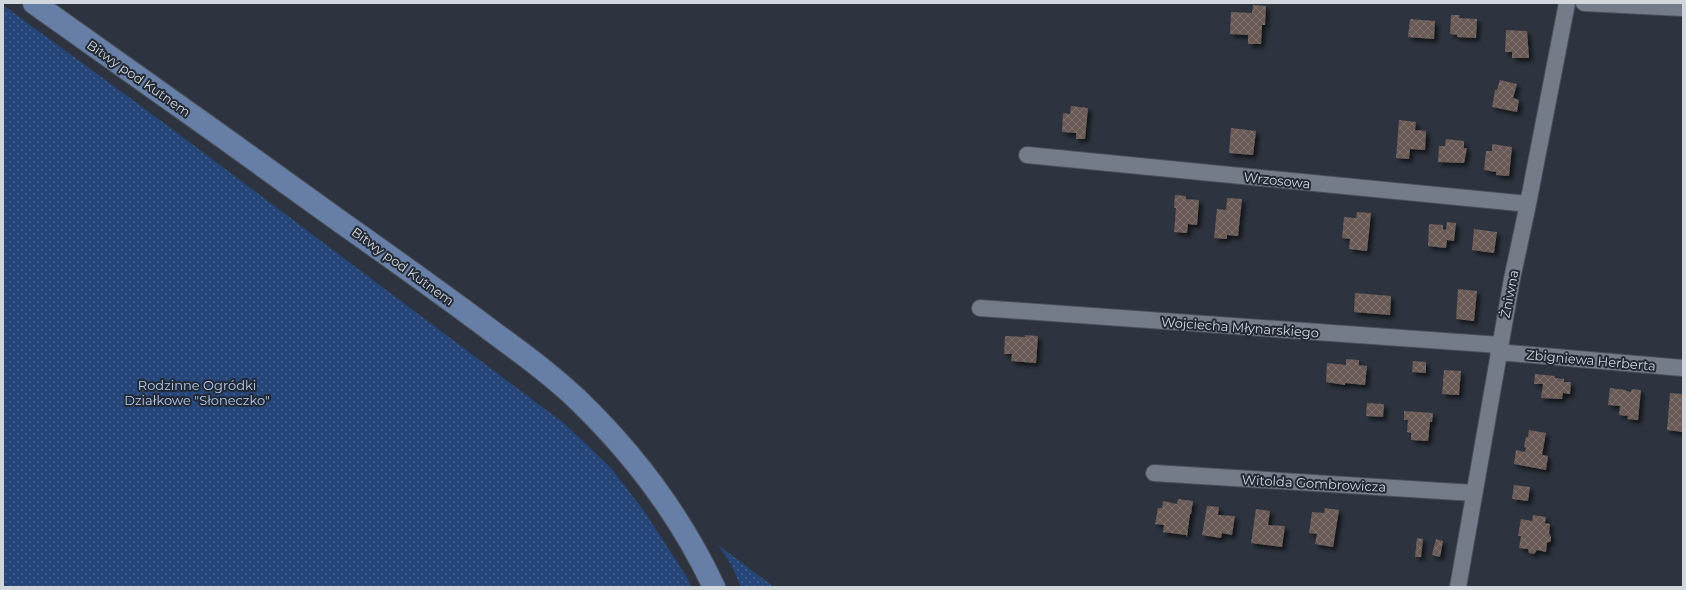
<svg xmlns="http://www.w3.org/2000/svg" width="1686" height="590" viewBox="0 0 1686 590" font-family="Montserrat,sans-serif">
	<defs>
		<pattern id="green-dots" width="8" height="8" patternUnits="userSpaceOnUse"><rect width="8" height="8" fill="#264679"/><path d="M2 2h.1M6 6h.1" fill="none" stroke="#45608c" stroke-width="1.8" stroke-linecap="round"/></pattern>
		<pattern id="building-cross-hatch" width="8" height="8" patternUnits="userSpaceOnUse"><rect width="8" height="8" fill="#6a5a56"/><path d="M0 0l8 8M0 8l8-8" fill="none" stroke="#7e716e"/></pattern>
		<filter id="shadow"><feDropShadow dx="3.5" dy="3.5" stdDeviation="2" flood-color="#0009"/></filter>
	</defs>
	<rect width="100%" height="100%" fill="#2d343f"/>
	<path fill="url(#green-dots)" d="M 3,5 L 164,123 L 565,424 L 611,468 L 644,511 L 688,579 L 691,587 L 3,587 Z
		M 718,545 L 774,587 L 741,587 L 731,564 Z"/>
	<path fill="url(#building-cross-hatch)" filter="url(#shadow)" d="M 1253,5 L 1266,6 L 1265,25 L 1262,25 L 1261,44 L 1248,44 L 1248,35 L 1230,34 L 1231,12 L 1252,13 Z
		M 1451,15 L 1460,15 L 1459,18 L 1477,19 L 1476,38 L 1457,37 L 1457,35 L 1450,34 Z
		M 1410,19 L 1435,21 L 1434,39 L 1408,37 Z
		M 1506,30 L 1527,31 L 1529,58 L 1512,58 L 1512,52 L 1505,52 Z
		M 1500,80 L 1517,84 L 1513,98 L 1519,100 L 1517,112 L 1492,107 L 1495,90 L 1497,90 Z
		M 1071,106 L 1088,108 L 1085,139 L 1076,139 L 1076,133 L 1062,132 L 1063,113 L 1070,114 Z
		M 1399,120 L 1416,122 L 1415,130 L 1426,131 L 1425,150 L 1410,149 L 1409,159 L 1396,158 Z
		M 1231,128 L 1256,131 L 1253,155 L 1229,153 Z
		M 1446,139 L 1464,141 L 1464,148 L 1467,148 L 1464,163 L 1438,162 L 1439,146 L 1445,146 Z
		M 1492,144 L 1512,147 L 1509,176 L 1496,175 L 1496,172 L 1484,170 L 1486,151 L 1492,151 Z
		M 1175,195 L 1186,196 L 1186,199 L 1199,200 L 1197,225 L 1188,224 L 1187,233 L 1174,232 L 1176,208 L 1174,208 Z
		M 1227,198 L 1242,199 L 1238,236 L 1227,235 L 1227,239 L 1214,238 L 1217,209 L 1226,210 Z
		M 1357,212 L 1371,213 L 1367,251 L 1349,249 L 1350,239 L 1342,238 L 1344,217 L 1356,218 Z
		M 1447,222 L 1456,223 L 1454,241 L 1447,240 L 1446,248 L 1428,246 L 1429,224 L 1443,225 L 1443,229 L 1446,230 Z
		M 1474,229 L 1497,232 L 1494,253 L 1472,250 Z
		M 1458,289 L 1477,291 L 1474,321 L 1456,319 Z
		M 1355,293 L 1391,296 L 1390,315 L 1354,312 Z
		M 1025,335 L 1038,336 L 1036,363 L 1011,361 L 1012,354 L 1004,354 L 1005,336 L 1025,337 Z
		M 1346,359 L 1359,360 L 1359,365 L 1367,366 L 1365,385 L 1345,383 L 1345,385 L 1326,382 L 1327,363 L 1346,365 Z
		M 1413,361 L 1426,362 L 1426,373 L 1412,372 Z
		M 1444,370 L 1461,371 L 1459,395 L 1442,394 Z
		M 1535,374 L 1555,376 L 1555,378 L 1564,379 L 1564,382 L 1571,382 L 1570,394 L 1563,393 L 1562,399 L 1541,398 L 1543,384 L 1534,384 Z
		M 1610,388 L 1626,390 L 1626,391 L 1631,392 L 1632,389 L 1641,390 L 1638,420 L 1627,419 L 1628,416 L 1619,415 L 1620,406 L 1608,405 Z
		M 1670,393 L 1683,394 L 1683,432 L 1667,430 Z
		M 1367,403 L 1384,404 L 1383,417 L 1366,416 Z
		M 1404,411 L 1433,413 L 1432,422 L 1430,422 L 1428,441 L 1411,440 L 1411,433 L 1407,432 L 1408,420 L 1404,420 Z
		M 1529,430 L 1546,433 L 1542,455 L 1548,456 L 1546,470 L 1514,464 L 1516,450 L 1525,452 L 1526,448 L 1524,447 L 1526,437 L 1528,437 Z
		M 1514,485 L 1530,487 L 1528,501 L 1512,499 Z
		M 1178,499 L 1193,501 L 1191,514 L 1190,514 L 1187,537 L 1186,535 L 1163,532 L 1164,525 L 1155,524 L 1158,508 L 1162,508 L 1163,501 L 1177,504 Z
		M 1207,506 L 1219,507 L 1218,515 L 1235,516 L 1232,535 L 1222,533 L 1221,538 L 1202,535 Z
		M 1325,508 L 1339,510 L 1333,547 L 1315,544 L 1317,534 L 1309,533 L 1312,512 L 1324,513 Z
		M 1256,509 L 1270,511 L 1268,525 L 1285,526 L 1282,547 L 1251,543 Z
		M 1533,515 L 1546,517 L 1545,523 L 1550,524 L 1549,533 L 1551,537 L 1551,541 L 1547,543 L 1546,552 L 1537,550 L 1534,554 L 1529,553 L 1528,549 L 1519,548 L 1521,536 L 1518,536 L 1521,519 L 1532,521 Z
		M 1417,538 L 1423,539 L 1421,557 L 1415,557 Z
		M 1436,539 L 1443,541 L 1440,557 L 1432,555 Z"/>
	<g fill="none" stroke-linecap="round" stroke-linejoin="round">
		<defs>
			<path id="street" d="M 1584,3 L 1683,8
				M 1027,155 L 1528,204
				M 980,308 L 1500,345
				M 1498,352 L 1683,368
				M 1154,473 L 1474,493
				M 1458,587 L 1512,279 L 1528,204 L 1567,3"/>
			<path id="primary" d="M 34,3 C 136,75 237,147 338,220 C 389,256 440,292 489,329 C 520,352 551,374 578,400 C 634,454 681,517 714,587"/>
		</defs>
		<use href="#street" stroke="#4a505a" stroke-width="18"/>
		<use href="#primary" stroke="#4a505a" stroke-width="24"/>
		<use href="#street" stroke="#747c89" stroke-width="16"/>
		<use href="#primary" stroke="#677fa6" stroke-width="22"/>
	</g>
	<g text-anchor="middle" stroke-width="4" stroke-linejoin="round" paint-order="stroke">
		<g font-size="13" fill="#d2d7de" stroke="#232a35">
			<text transform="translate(139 78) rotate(35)" y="5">Bitwy pod Kutnem</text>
			<text transform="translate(1277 180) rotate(6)" y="5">Wrzosowa</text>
			<text transform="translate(403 266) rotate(36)" y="5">Bitwy pod Kutnem</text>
			<text transform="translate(1509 294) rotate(-79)" y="5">Żniwna</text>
			<text transform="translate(1240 327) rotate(4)" y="5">Wojciecha Młynarskiego</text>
			<text transform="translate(1591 360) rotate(5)" y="5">Zbigniewa Herberta</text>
			<text transform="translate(1314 483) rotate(3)" y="5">Witolda Gombrowicza</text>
		</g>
		<g font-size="13" fill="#b4cbef" stroke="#232a35">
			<text x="197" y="390">Rodzinne Ogródki<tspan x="197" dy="15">Działkowe "Słoneczko"</tspan></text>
		</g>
	</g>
	<rect width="1686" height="590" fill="none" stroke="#d2d7de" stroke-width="8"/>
</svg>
